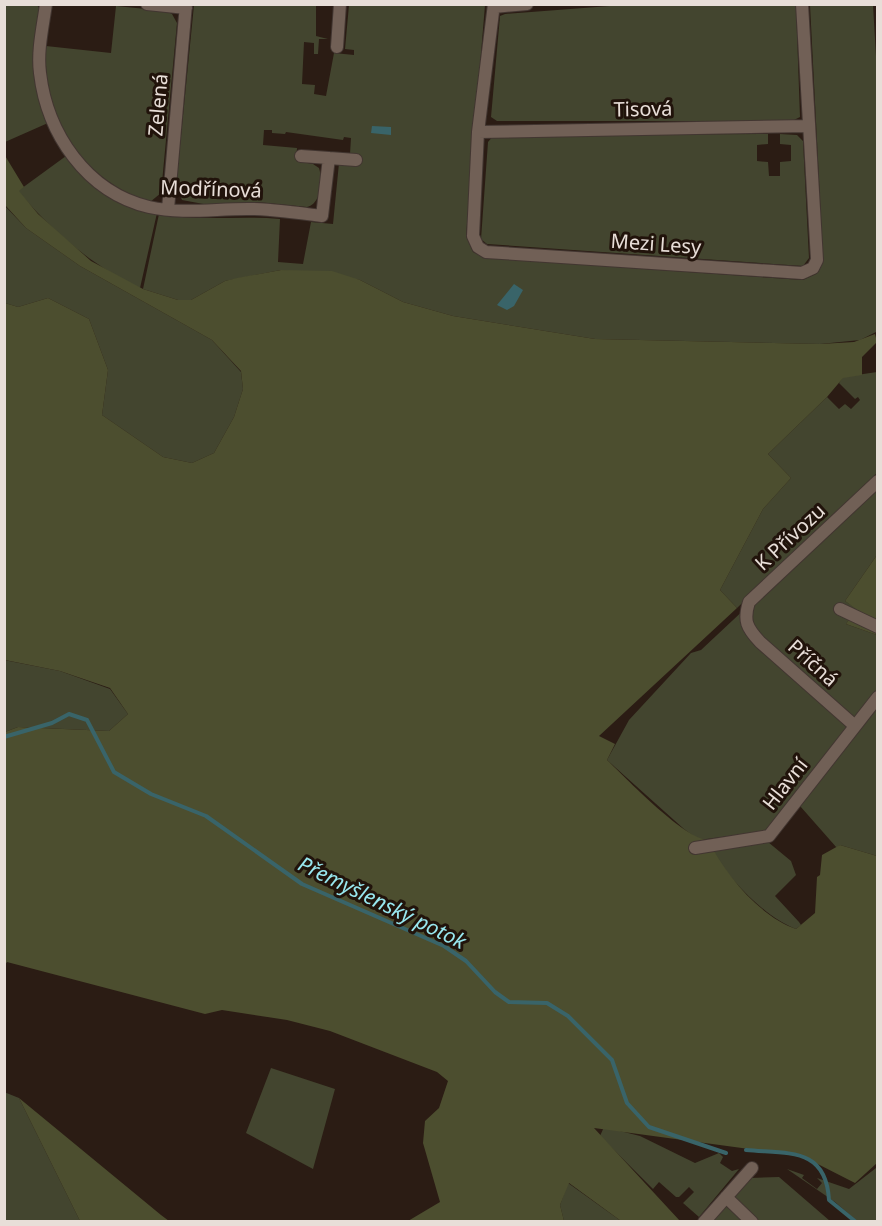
<svg xmlns="http://www.w3.org/2000/svg" width="882" height="1226" viewBox="0 0 882 1226" font-family="'Noto Sans',sans-serif">
	<rect width="100%" height="100%" fill="#2b1c14"/>
	<path fill="#43452f" d="M 636,4 L 796,5 L 800,117 L 792,121 L 497,121 L 491,117 L 500,16 L 505,14 Z
		M 5,5 L 37,5 L 39,8 L 48,123 L 5,142 Z
		M 194,5 L 316,5 L 316,36 L 328,39 L 319,39 L 318,54 L 314,54 L 314,43 L 304,42 L 302,84 L 315,85 L 314,94 L 326,96 L 334,53 L 354,55 L 354,50 L 345,49 L 349,5 L 485,5 L 466,236 L 473,252 L 485,258 L 803,280 L 816,274 L 823,258 L 810,5 L 873,5 L 878,90 L 878,331 L 860,340 L 820,344 L 595,339 L 453,316 L 403,302 L 360,280 L 281,270 L 225,281 L 191,300 L 178,300 L 143,289 L 159,214 C 200,222 240,215 280,219 L 278,262 L 303,264 L 311,222 L 333,224 L 339,163 L 360,165 L 361,155 L 350,154 L 351,138 L 344,137 L 343,140 L 286,132 L 285,134 L 272,133 L 272,130 L 264,130 L 263,145 L 297,148 L 296,161 L 313,164 L 319,168 C 323,180 321,204 307,207 L 257,202 L 214,206 L 182,200 L 176,186 Z
		M 116,6 L 166,11 L 172,14 L 177,23 L 161,193 L 150,202 C 81,179 42,118 46,46 L 111,53 Z
		M 768,134 L 768,144 L 757,145 L 757,161 L 768,162 L 769,176 L 780,176 L 780,162 L 791,161 L 791,145 L 780,144 L 780,134 L 797,135 L 803,141 L 809,258 L 803,266 L 487,244 L 481,239 L 488,142 L 494,135 Z
		M 66,156 L 78,169 L 157,213 L 140,288 C 92,266 52,231 18,191 Z
		M 4,205 L 26,228 L 80,266 L 212,340 L 241,372 L 243,389 L 234,417 L 214,453 L 192,463 L 163,457 L 102,415 L 108,370 L 89,319 L 48,298 L 18,307 L 5,303 Z
		M 877,372 L 877,473 L 737,608 L 720,590 L 763,509 L 791,478 L 768,454 L 827,397 L 839,409 L 845,404 L 851,409 L 860,400 L 858,397 L 855,399 L 839,383 L 843,377 Z
		M 877,485 L 877,555 L 845,601 L 857,609 L 846,624 L 877,635 L 877,856 L 840,845 L 837,848 L 800,806 L 768,831 L 699,840 L 684,829 L 607,760 L 629,720 L 691,653 L 701,650 Z
		M 4,660 L 60,671 L 110,689 L 128,714 L 109,731 L 18,727 L 5,732 Z
		M 768,842 L 791,861 L 796,875 L 775,896 L 799,922 L 801,925 L 796,929 C 766,918 728,879 713,851 Z
		M 271,1068 L 335,1089 L 313,1169 L 246,1133 Z
		M 4,1092 L 19,1098 L 80,1221 L 5,1221 Z
		M 604,1127 L 640,1136 L 695,1163 L 719,1153 L 723,1157 L 720,1163 L 732,1171 L 739,1169 L 699,1217 L 683,1203 L 694,1192 L 689,1187 L 679,1197 L 676,1197 L 659,1182 L 653,1189 L 600,1136 Z
		M 876,1168 L 877,1222 L 857,1221 L 835,1202 L 787,1169 L 804,1175 L 802,1178 L 817,1189 L 822,1183 L 817,1178 L 849,1189 Z
		M 779,1177 L 830,1221 L 711,1222 L 750,1178 Z
		M 568,1183 L 621,1221 L 564,1221 L 560,1205 Z"/>
	<path fill="#4c4e2f" d="M 4,154 L 24,187 L 19,191 L 38,214 L 91,261 L 143,289 L 178,300 L 191,300 L 225,281 L 237,278 L 281,270 L 332,271 L 360,280 L 403,302 L 453,316 L 595,339 L 820,344 L 854,342 L 875,334 L 877,342 L 862,357 L 862,375 L 843,378 L 827,397 L 768,454 L 791,478 L 763,509 L 720,590 L 737,608 L 599,736 L 615,744 L 607,760 C 626,778 684,839 708,840 C 725,874 759,916 796,929 L 815,913 L 817,877 L 820,875 L 822,855 L 840,845 L 877,856 L 877,1163 L 855,1183 L 802,1156 L 594,1128 L 680,1221 L 621,1221 L 569,1183 L 560,1205 L 564,1221 L 408,1221 L 440,1202 L 423,1143 L 425,1121 L 439,1108 L 448,1081 L 437,1072 L 330,1031 L 287,1020 L 222,1010 L 205,1014 L 7,962 L 5,965 L 5,732 L 18,727 L 109,731 L 128,714 L 110,688 L 60,671 L 5,660 L 5,303 L 18,307 L 48,298 L 89,319 L 108,370 L 102,415 L 163,457 L 192,463 L 214,453 L 234,417 L 243,389 L 241,371 L 212,340 L 80,266 L 26,228 L 5,205 Z
		M 877,555 L 877,635 L 846,624 L 856,609 L 845,601 Z
		M 19,1098 L 161,1215 L 169,1221 L 80,1221 Z"/>
	<path fill="#396469" d="M 372,126 L 391,127 L 391,135 L 371,133 Z
		M 514,284 L 523,290 L 514,306 L 507,310 L 497,305 Z"/>
	<g fill="none" stroke-linecap="round" stroke-linejoin="round">
		<path stroke="#396469" stroke-width="4" d="M 4,737 L 52,723 L 69,714 L 87,720 L 114,772 L 151,794 L 206,816 L 302,884 L 444,946 L 466,961 L 495,992 L 509,1002 L 547,1003 L 568,1016 L 612,1060 L 627,1103 L 649,1127 L 726,1153
			M 746,1150 C 789,1154 826,1147 829,1200 L 856,1222"/>
		<defs>
			<path id="street" d="M 46,4 C 43,26 37,51 40,73 C 47,133 86,192 149,207 C 184,215 218,208 254,209 C 277,210 300,213 322,216 L 329,158 L 301,156
				M 147,4 L 186,8
				M 494,4 L 478,132 L 473,236 L 478,247 L 486,252 L 802,273 L 813,268 L 817,260 L 802,4
				M 494,7 L 527,4
				M 337,47 L 340,4
				M 478,132 L 808,126
				M 329,158 L 356,160
				M 168,209 L 186,4
				M 840,609 L 878,627
				M 855,726 L 760,642 C 747,628 743,621 749,602 L 878,481
				M 695,848 L 769,836 L 878,697
				M 726,1197 L 752,1222
				M 704,1222 L 752,1168"/>
		</defs>
		<use href="#street" stroke="#423631" stroke-width="14"/>
		<use href="#street" stroke="#716056" stroke-width="12"/>
	</g>
	<g text-anchor="middle" stroke-width="6" stroke-linejoin="round" paint-order="stroke">
		<g font-size="20" fill="#e8ded8" stroke="#21130b">
			<text transform="translate(158 105) rotate(-85)" y="7">Zelená</text>
			<text transform="translate(643 109) rotate(-1)" y="7">Tisová</text>
			<text transform="translate(211 189) rotate(2)" y="7">Modřínová</text>
			<text transform="translate(656 244) rotate(4)" y="7">Mezi Lesy</text>
			<text transform="translate(790 537) rotate(-43)" y="7">K Přívozu</text>
			<text transform="translate(813 663) rotate(42)" y="7">Příčná</text>
			<text transform="translate(785 784) rotate(-52)" y="7">Hlavní</text>
		</g>
		<g font-size="21" font-style="italic" fill="#98e7ef" stroke="#21130b">
			<text transform="translate(382 903) rotate(26)" y="7">Přemyšlenský potok</text>
		</g>
	</g>
	<rect width="882" height="1226" fill="none" stroke="#e8ded8" stroke-width="12"/>
</svg>
